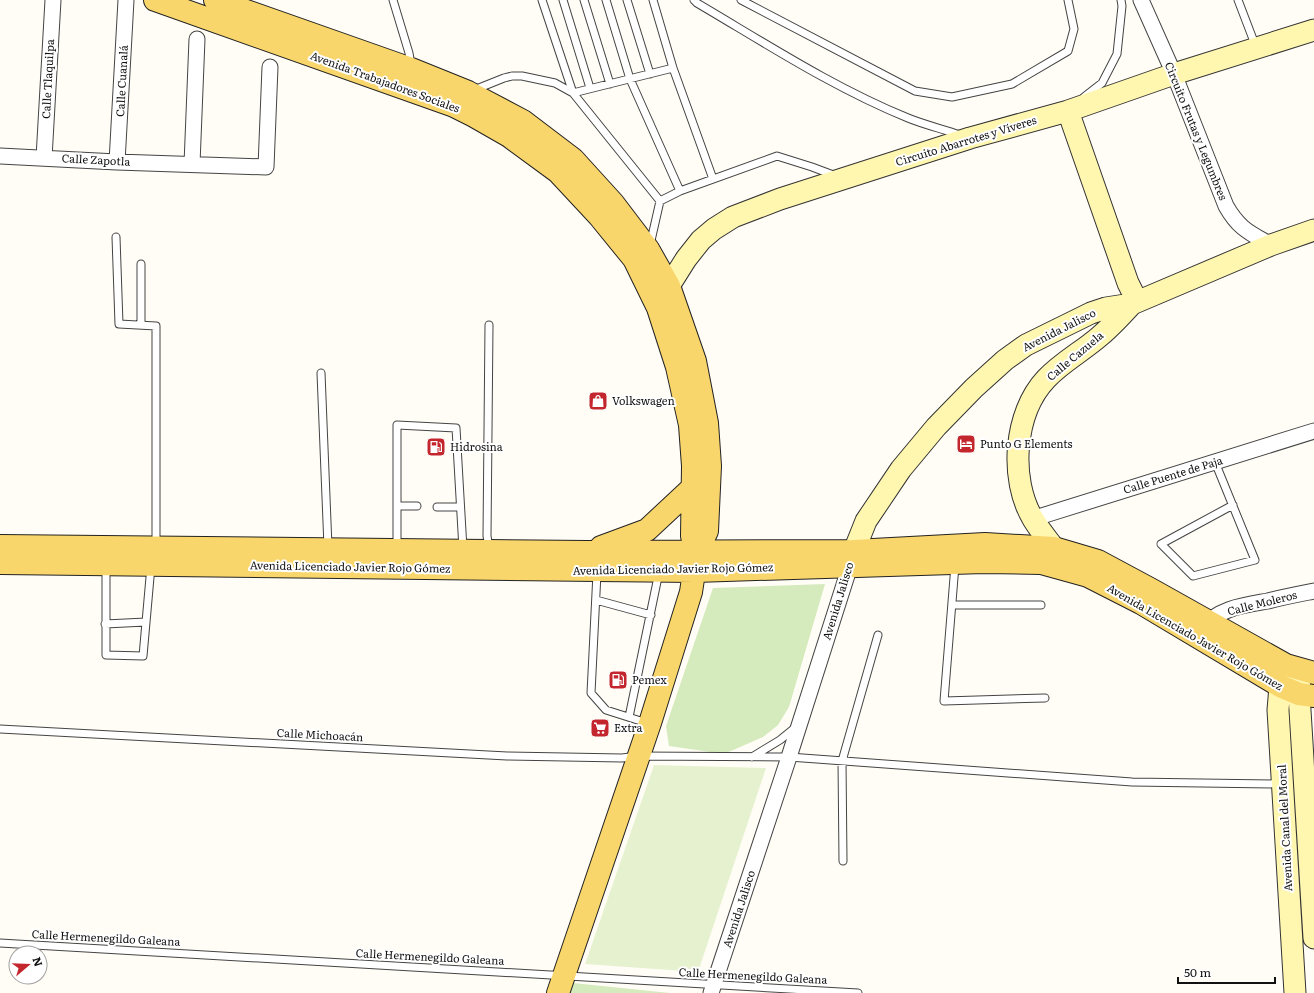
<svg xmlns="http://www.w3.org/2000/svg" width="1314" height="993" viewBox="0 0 1314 993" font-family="Literata,serif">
	<rect width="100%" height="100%" fill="#fffdf5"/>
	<path fill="#d5ebbd" d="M 825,584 L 789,707 L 778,725 L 763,737 L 724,754 L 669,746 L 666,726 L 713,588 Z
		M 573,983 L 670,993 L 569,993 Z"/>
	<path fill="#e6f2cf" d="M 654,765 L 766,768 L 698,972 L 585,964 Z"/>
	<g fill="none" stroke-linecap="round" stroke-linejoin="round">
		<defs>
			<path id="service" d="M 393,0 L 409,53 L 411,65
				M 542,0 L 573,93 L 660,201 L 650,245
				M 563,0 L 590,88
				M 584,0 L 610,84
				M 606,0 L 630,79 L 680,191
				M 627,0 L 650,74
				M 653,0 L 673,68 L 713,179
				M 694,0 L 697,3 C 765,43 834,88 908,118 C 925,125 943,129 960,135
				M 741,0 L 915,91 L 952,97 L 1012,84 L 1068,51 L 1074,29 L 1068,0
				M 1238,0 L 1256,47
				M 474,90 L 504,78 L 512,76 L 522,76 L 555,83 L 573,93 L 673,68
				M 1084,97 L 1102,83 L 1117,54 L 1122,6 L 1121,0
				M 660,201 L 680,191 L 777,156 L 812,167 L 836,176
				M 116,237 L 119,324 L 156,326 L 156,545
				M 141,264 L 141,325
				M 321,373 L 328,547
				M 1215,462 L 1255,560 L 1193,576 L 1161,544 L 1233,505
				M 397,506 L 417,506
				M 437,507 L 460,507
				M 397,547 L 397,425 L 456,428 L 463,549
				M 489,548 L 487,536 L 489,325
				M 955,565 L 944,701 L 1045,698
				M 106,566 L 106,655 L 143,656 L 151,566
				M 597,573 L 591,693 L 606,710 L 647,723
				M 596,600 L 651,615
				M 952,605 L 1041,605
				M 105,624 L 146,622
				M 629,717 L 659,572
				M 0,729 L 507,756 L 622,758 L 638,756 L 789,757 L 1132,782 L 1280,784
				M 752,757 L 780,740 L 796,727
				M 843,861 L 842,761 L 878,635
				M 0,943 L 858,993"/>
			<path id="minor" d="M 1141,0 L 1174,74 L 1226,206 C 1239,229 1250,233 1271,245
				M 0,156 L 117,162 L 266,167 L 270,67
				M 44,158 L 53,0
				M 117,162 L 126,0
				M 192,164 L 197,39
				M 1032,519 L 1314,431
				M 1203,628 C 1217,608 1246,605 1268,601 C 1283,597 1299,594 1314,591
				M 711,993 L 789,757 L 850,566"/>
			<path id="secondary" d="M 1068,111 L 1128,283 L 1137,301
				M 662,300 L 669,286 L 686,259 L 701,240 L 714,229 L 733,217 L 780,199 L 970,138 L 1068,111 L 1174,74 L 1314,30
				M 1054,548 C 1047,539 1039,529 1033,519 C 1009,479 1014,413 1046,379 C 1062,362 1083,351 1100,336 C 1112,326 1122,315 1132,304
				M 850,566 L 854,551 L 866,521 L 901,469 L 936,427 L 974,388 L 1005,360 L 1026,345 L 1091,313 L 1106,308 L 1132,304 L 1271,245 L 1314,230
				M 1300,670 L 1299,694 L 1314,938
				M 1285,671 L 1280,686 L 1278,710 L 1295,993"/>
			<path id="primary" d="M 155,0 L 454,106 L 474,116 L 509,136 L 558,172 L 599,216 L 634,259 L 658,308 L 677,367 L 690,425 L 693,466 L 692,536 L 697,552
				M 215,0 L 411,69 L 468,92 L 523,121 L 573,159 L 613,203 L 648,249 L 669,286 L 695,361 L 707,423 L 710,466 L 707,531 L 697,552 L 691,592 L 650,723 L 558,993
				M 0,546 L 587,552 L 854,551 L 985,544 L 1054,548 L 1098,561 L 1152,590 L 1286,665 L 1314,673
				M 601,547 L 647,530 L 692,488
				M 0,563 L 597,570 L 695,571 L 984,562 L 1041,563 L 1088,576 L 1141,603 L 1280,686 L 1299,694 L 1314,696"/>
		</defs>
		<use href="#service" stroke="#444" stroke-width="9"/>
		<use href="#minor" stroke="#444" stroke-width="17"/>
		<use href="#secondary" stroke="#333" stroke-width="23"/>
		<use href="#primary" stroke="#222" stroke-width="24"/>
		<use href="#service" stroke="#fff" stroke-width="7"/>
		<use href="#minor" stroke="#fff" stroke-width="15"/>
		<use href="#secondary" stroke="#fff6b0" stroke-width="21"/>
		<use href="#primary" stroke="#f9d66b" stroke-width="22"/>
	</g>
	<defs>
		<symbol id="shop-square" viewBox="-11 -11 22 22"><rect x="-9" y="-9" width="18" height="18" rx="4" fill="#c4262e" stroke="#fff"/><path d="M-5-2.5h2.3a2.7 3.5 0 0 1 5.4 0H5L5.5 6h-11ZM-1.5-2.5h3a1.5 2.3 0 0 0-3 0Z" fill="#fff"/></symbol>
		<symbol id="hotel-square" viewBox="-11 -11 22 22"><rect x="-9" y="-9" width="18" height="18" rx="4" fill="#c4262e" stroke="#fff"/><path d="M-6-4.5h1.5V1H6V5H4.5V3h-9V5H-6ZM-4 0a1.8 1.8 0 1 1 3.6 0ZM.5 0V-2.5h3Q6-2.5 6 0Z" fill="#fff"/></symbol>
		<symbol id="fuel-square" viewBox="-11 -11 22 22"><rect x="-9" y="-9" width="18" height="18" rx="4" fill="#c4262e" stroke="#fff"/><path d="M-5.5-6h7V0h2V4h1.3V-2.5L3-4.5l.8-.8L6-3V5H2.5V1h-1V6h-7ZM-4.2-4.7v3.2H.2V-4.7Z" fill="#fff"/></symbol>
		<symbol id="supermarket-square" viewBox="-11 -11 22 22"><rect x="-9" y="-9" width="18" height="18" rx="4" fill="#c4262e" stroke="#fff"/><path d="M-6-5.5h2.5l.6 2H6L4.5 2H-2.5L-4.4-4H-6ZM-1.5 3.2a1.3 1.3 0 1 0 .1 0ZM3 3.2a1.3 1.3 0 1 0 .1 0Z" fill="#fff"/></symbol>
	</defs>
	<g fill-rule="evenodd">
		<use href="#shop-square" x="587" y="390" width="22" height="22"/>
		<use href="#hotel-square" x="955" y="433" width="22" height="22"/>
		<use href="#fuel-square" x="425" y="436" width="22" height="22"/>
		<use href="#fuel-square" x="607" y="669" width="22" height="22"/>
		<use href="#supermarket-square" x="589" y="717" width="22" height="22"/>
	</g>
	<g text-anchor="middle" stroke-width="4" stroke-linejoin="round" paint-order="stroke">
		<g font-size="11" fill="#111" stroke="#fff">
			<text transform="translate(48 79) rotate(-87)" y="4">Calle Tlaquilpa</text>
			<text transform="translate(122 81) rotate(-87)" y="4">Calle Cuanalá</text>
			<text transform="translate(385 82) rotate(20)" y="4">Avenida Trabajadores Sociales</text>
			<text transform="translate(1196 131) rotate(68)" y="4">Circuito Frutas y Legumbres</text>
			<text transform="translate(966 141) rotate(-17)" y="4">Circuito Abarrotes y Víveres</text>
			<text transform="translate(96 160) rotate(3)" y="4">Calle Zapotla</text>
			<text transform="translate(1059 330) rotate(-27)" y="4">Avenida Jalisco</text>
			<text transform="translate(1075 356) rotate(-40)" y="4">Calle Cazuela</text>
			<text transform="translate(1173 475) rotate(-17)" y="4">Calle Puente de Paja</text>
			<text transform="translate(350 567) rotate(1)" y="4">Avenida Licenciado Javier Rojo Gómez</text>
			<text transform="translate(673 569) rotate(-1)" y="4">Avenida Licenciado Javier Rojo Gómez</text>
			<text transform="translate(838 601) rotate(-73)" y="4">Avenida Jalisco</text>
			<text transform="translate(1262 603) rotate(-14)" y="4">Calle Moleros</text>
			<text transform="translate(1195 637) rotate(30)" y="4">Avenida Licenciado Javier Rojo Gómez</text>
			<text transform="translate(320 735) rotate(3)" y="4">Calle Michoacán</text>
			<text transform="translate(1285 828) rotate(-93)" y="4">Avenida Canal del Moral</text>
			<text transform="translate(739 909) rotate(-72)" y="4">Avenida Jalisco</text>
			<text transform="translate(106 938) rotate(3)" y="4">Calle Hermenegildo Galeana</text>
			<text transform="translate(430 957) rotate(3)" y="4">Calle Hermenegildo Galeana</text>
			<text transform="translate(753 976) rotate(3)" y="4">Calle Hermenegildo Galeana</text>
		</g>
		<g font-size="11" fill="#111" stroke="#fff" text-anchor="start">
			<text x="612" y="405">Volkswagen</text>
			<text x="980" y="448">Punto G Elements</text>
			<text x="450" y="451">Hidrosina</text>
			<text x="632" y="684">Pemex</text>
			<text x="614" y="732">Extra</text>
		</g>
	</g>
	<g transform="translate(28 965) rotate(71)"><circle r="19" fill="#ffffff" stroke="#a0a0a0"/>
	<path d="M0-3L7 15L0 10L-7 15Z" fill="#c4262e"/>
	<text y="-6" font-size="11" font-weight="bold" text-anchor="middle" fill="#111111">N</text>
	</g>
	<path d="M1178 977v6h97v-6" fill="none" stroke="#111111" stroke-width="2"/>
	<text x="1184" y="977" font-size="12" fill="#111111" stroke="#ffffff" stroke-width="3" paint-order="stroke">50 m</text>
</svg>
